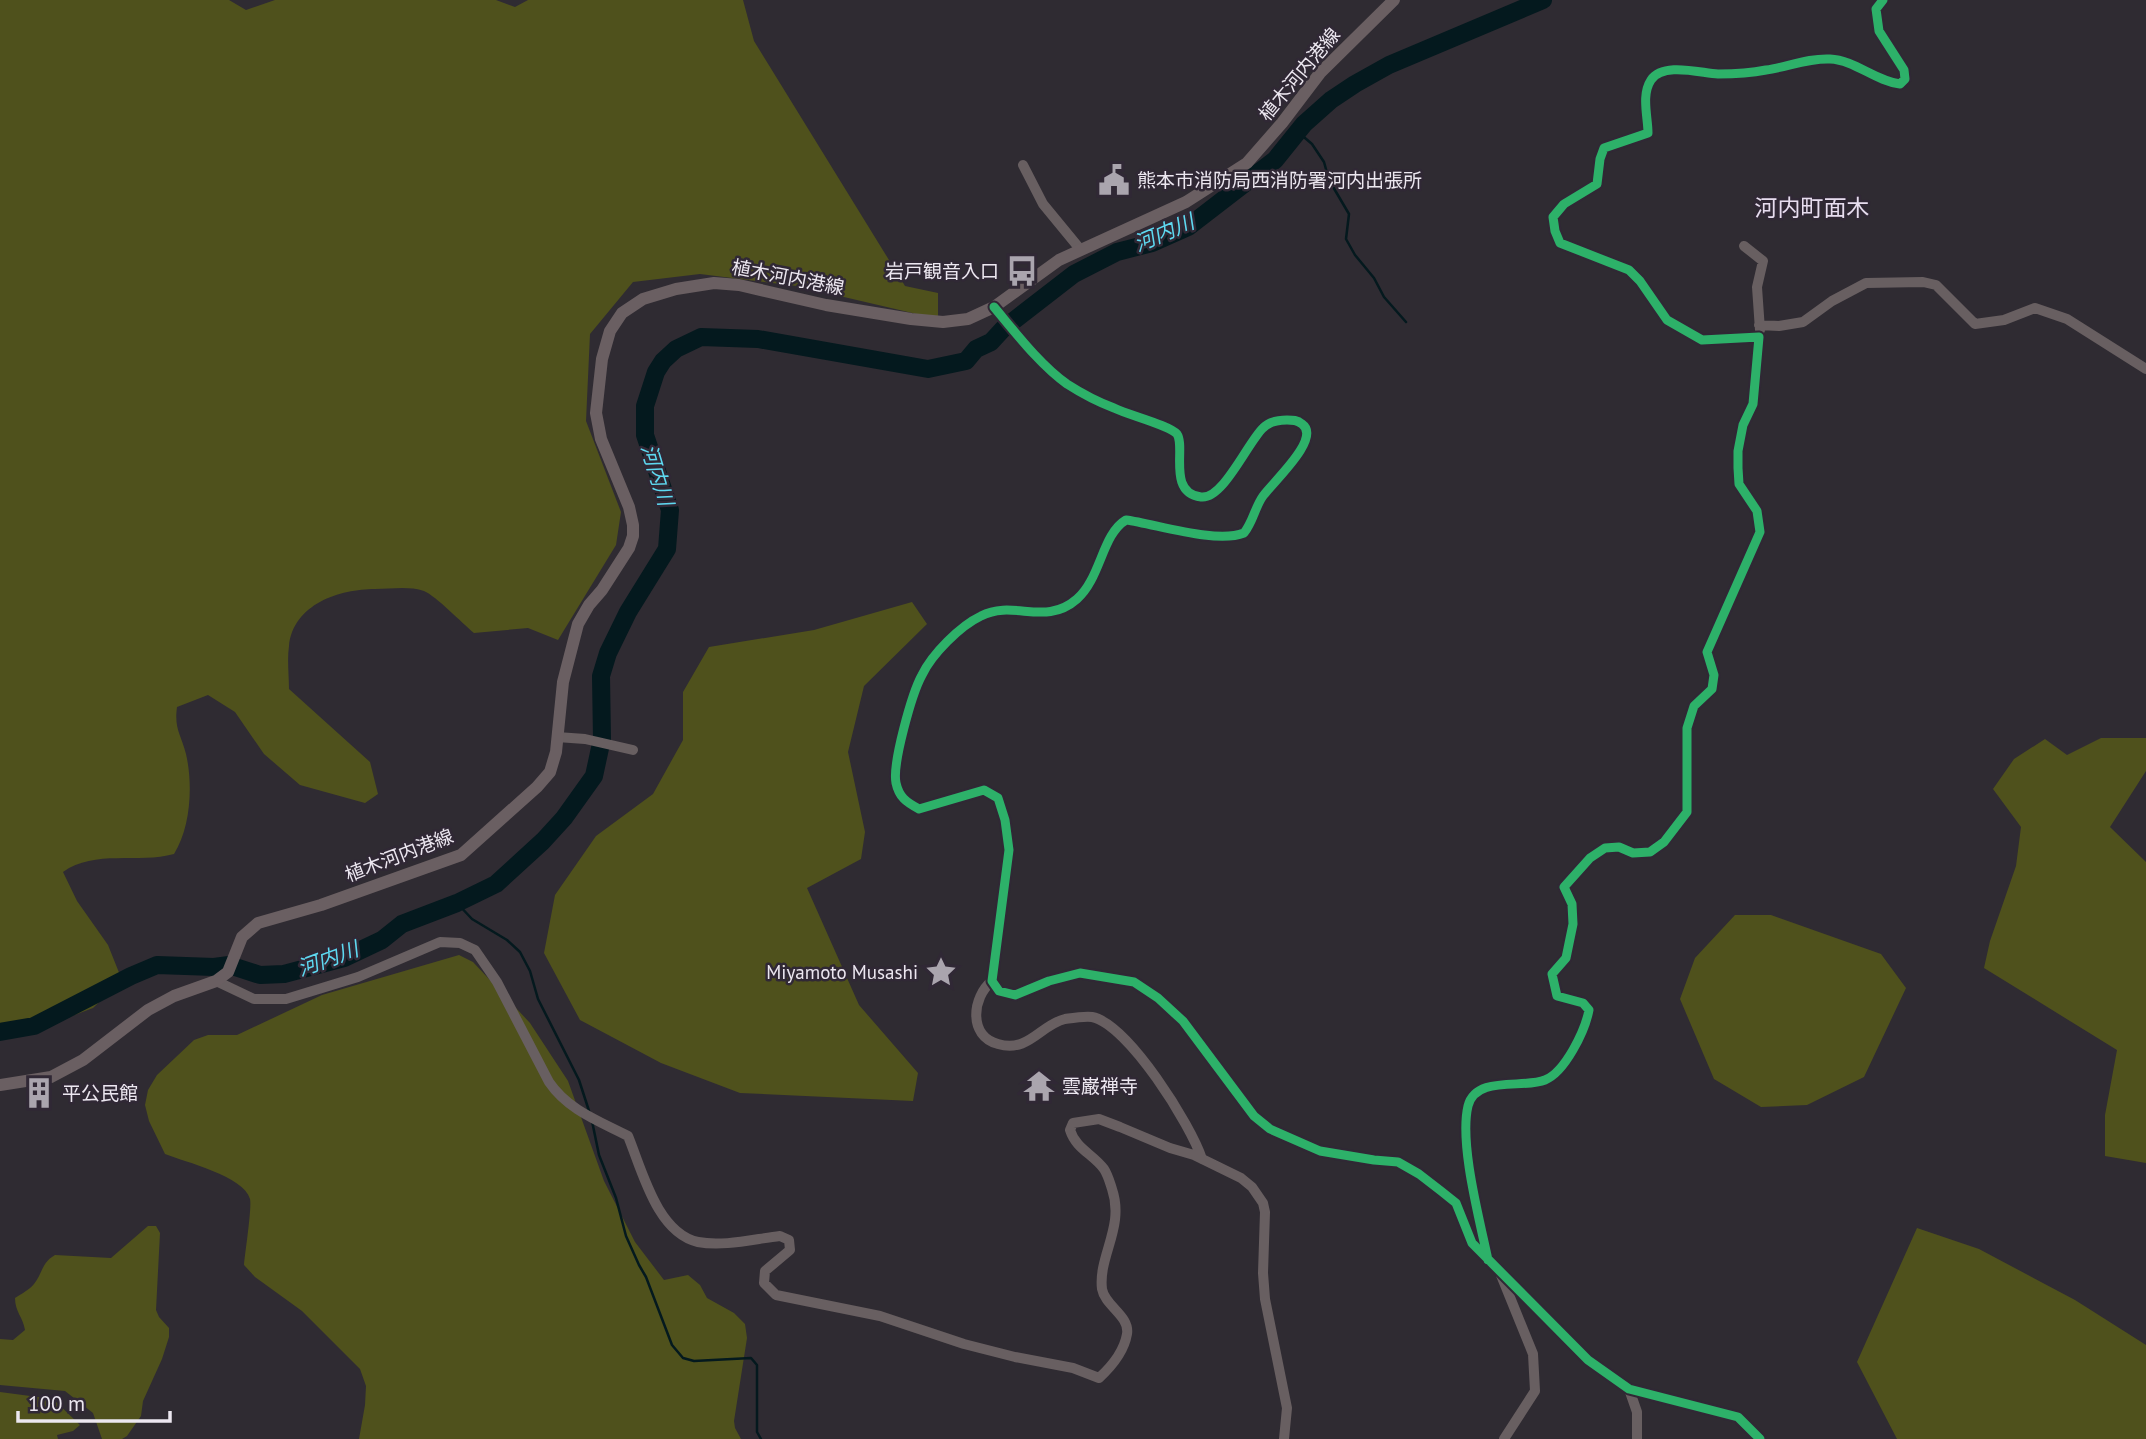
<svg xmlns="http://www.w3.org/2000/svg" width="2146" height="1439" viewBox="0 0 2146 1439" font-family="'PT Sans','Noto Sans JP',sans-serif">
	<rect width="100%" height="100%" fill="#2f2b32"/>
	<path fill="#4f511c" d="M 0,0 L 229,0 L 246,10 L 275,0 L 496,0 L 515,7 L 528,0 L 743,0 L 754,41 L 905,286 L 938,293 L 938,319 L 797,286 L 700,274 L 633,282 L 590,334 L 586,421 L 621,512 L 616,545 L 558,640 L 528,628 L 474,633 C 462,623 436,596 424,591 C 409,586 391,589 375,589 C 340,589 293,604 289,646 C 287,660 289,675 289,689 L 370,762 L 378,794 L 365,803 L 300,785 L 264,754 L 235,712 L 208,695 L 177,707 C 174,729 181,734 186,754 C 193,784 191,827 174,854 C 138,864 95,849 63,872 L 77,901 L 108,945 L 122,980 L 93,1008 L 48,1025 L 0,1036 Z
		M 912,602 L 927,624 L 864,686 L 848,752 L 865,832 L 861,859 L 807,888 L 859,1005 L 918,1073 L 913,1101 L 740,1093 L 661,1063 L 580,1020 L 544,953 L 555,895 L 596,836 L 653,794 L 683,740 L 683,692 L 709,647 L 814,630 Z
		M 2101,738 L 2146,738 L 2146,771 L 2110,827 L 2146,862 L 2146,1163 L 2105,1156 L 2105,1115 L 2117,1050 L 1984,968 L 1990,941 L 2016,866 L 2021,827 L 1993,789 L 2014,759 L 2045,739 L 2067,755 Z
		M 1735,915 L 1771,915 L 1881,954 L 1906,988 L 1864,1077 L 1807,1105 L 1761,1107 L 1714,1079 L 1680,999 L 1695,958 Z
		M 459,955 L 473,962 L 530,1023 L 568,1081 L 604,1181 L 635,1242 L 664,1280 L 688,1275 L 700,1285 L 707,1298 L 734,1313 L 745,1324 L 747,1338 L 734,1421 L 735,1428 L 741,1439 L 359,1439 L 365,1405 L 366,1386 L 360,1369 L 302,1311 L 255,1277 L 244,1265 C 245,1253 252,1208 250,1199 C 244,1176 185,1162 165,1154 L 149,1121 L 145,1105 L 148,1090 L 157,1075 L 194,1040 L 208,1035 L 237,1035 L 322,995 Z
		M 148,1226 L 156,1226 L 160,1233 L 156,1310 L 159,1317 L 169,1328 L 169,1337 L 162,1359 L 143,1401 L 141,1416 L 127,1436 L 122,1439 L 102,1439 L 93,1413 L 65,1391 L 0,1385 L 0,1339 L 13,1340 L 25,1330 C 23,1317 15,1312 15,1298 C 21,1294 29,1290 34,1284 C 43,1273 41,1263 55,1255 L 111,1258 Z
		M 1917,1228 L 1979,1249 L 2075,1300 L 2146,1345 L 2146,1439 L 1897,1439 L 1857,1362 Z
		M 0,1392 L 53,1399 L 80,1425 L 73,1431 L 57,1435 L 58,1439 L 0,1439 Z"/>
	<g fill="none" stroke-linecap="round" stroke-linejoin="round">
		<path stroke="#04191e" stroke-width="2.5" d="M 1298,132 L 1312,144 L 1324,162 L 1329,180 L 1349,214 L 1346,239 L 1355,255 L 1374,278 L 1384,297 L 1406,322
			M 457,903 L 472,919 L 507,940 L 520,952 L 530,971 L 538,999 L 579,1080 L 590,1114
			M 592,1121 L 599,1155 L 616,1198 L 626,1236 L 639,1265 L 646,1277 L 672,1345 L 683,1358 L 694,1361 L 751,1358 L 757,1365 L 757,1432 L 761,1439"/>
		<path stroke="#04191e" stroke-width="18" d="M 0,1032 L 34,1026 L 131,976 L 157,965 L 214,967 L 229,965 L 260,975 L 284,974 L 344,958 L 382,940 L 402,924 L 457,903 L 496,884 L 543,841 L 564,818 L 594,776 L 602,739 L 601,676 L 608,653 L 628,612 L 667,549 L 670,510 L 645,435 L 645,406 L 656,372 L 663,361 L 676,349 L 701,337 L 758,339 L 928,369 L 966,361 L 976,349 L 991,342 L 1003,329 L 1074,274 L 1117,252 L 1152,243 L 1188,227 L 1275,160 L 1304,124 L 1331,100 L 1355,84 L 1389,65 L 1543,0"/>
		<path stroke="#685f61" stroke-width="10" d="M 1023,165 L 1043,204 L 1080,249
			M 1744,246 L 1763,261 L 1757,287 L 1760,330
			M 994,307 C 1015,332 1040,365 1067,384 C 1081,393 1098,402 1114,408 C 1128,415 1169,425 1177,434 C 1186,447 1167,493 1201,497 C 1223,500 1248,442 1263,428 C 1269,422 1279,420 1287,420 C 1293,420 1297,420 1302,424 C 1322,438 1273,482 1263,496 C 1255,507 1253,522 1244,533 C 1216,544 1156,524 1126,520 C 1102,534 1101,578 1077,599 C 1045,627 1014,599 981,616 C 960,626 932,654 922,675 C 912,693 892,764 896,783 C 899,797 906,802 919,809 L 984,790 L 998,798 L 1005,820 L 1009,850 L 992,981 L 999,991 L 1015,995 L 1049,981 L 1080,973 L 1134,982 L 1158,998 L 1183,1021 L 1254,1116 L 1270,1129 L 1320,1151 L 1374,1160 L 1398,1162 L 1419,1174 L 1441,1191 L 1456,1203 L 1472,1243 L 1588,1360 L 1629,1389 L 1738,1417 L 1760,1439
			M 1759,325 L 1779,326 L 1803,322 L 1832,301 L 1866,283 L 1923,282 L 1936,285 L 1975,324 L 2004,320 L 2035,308 L 2067,319 L 2146,369
			M 557,737 L 585,739 L 633,750
			M 216,981 L 254,999 L 286,999 L 358,977 L 440,942 L 460,943 L 475,950 L 497,982 L 549,1082 C 568,1110 599,1121 628,1136 C 642,1170 657,1233 698,1242 C 723,1247 754,1239 780,1236 L 789,1240 L 790,1250 L 765,1271 L 764,1283 L 776,1295 L 880,1316 L 964,1344 L 1015,1357 L 1073,1368 L 1099,1378 C 1111,1367 1124,1352 1127,1334 C 1130,1316 1105,1306 1102,1289 C 1098,1256 1125,1227 1112,1189 C 1110,1183 1108,1175 1104,1169 C 1093,1154 1076,1149 1070,1130 L 1073,1123 L 1099,1119 L 1120,1127 L 1170,1148 L 1194,1155 L 1241,1178 L 1252,1187 L 1263,1203 L 1265,1212 L 1263,1273 L 1265,1299 L 1287,1408 L 1284,1439
			M 992,981 C 972,997 968,1036 998,1044 C 1029,1053 1040,1025 1065,1019 C 1072,1018 1085,1016 1092,1017 C 1128,1024 1191,1125 1202,1159
			M 1488,1260 C 1480,1221 1459,1143 1468,1106 C 1476,1075 1523,1089 1545,1080 C 1565,1072 1585,1031 1589,1010 L 1583,1003 L 1557,996 L 1552,974 L 1566,958 L 1573,924 L 1572,904 L 1564,887 L 1590,858 L 1605,848 L 1619,847 L 1633,853 L 1650,852 L 1664,842 L 1687,812 L 1687,728 L 1694,706 L 1712,689 L 1714,675 L 1707,652 L 1760,532 L 1757,511 L 1739,484 L 1738,468 L 1738,451 L 1743,425 L 1753,404 L 1759,337 L 1702,340 L 1667,320 L 1640,281 L 1629,270 L 1560,243 L 1555,231 L 1553,217 L 1564,204 L 1597,184 L 1600,159 L 1604,148 L 1648,133 C 1648,117 1641,95 1651,80 C 1663,62 1700,73 1718,74 C 1733,74 1751,73 1766,70 C 1788,67 1807,58 1830,59 C 1855,60 1875,81 1900,84 L 1905,79 L 1904,70 L 1879,31 L 1876,9 L 1883,0
			M 1501,1275 L 1533,1354 L 1535,1391 L 1504,1439
			M 1629,1389 L 1637,1412 L 1637,1439"/>
		<path stroke="#6a5f62" stroke-width="12" d="M 0,1085 L 51,1077 L 83,1060 L 148,1010 L 174,996 L 216,981 L 228,972 L 242,937 L 258,923 L 321,905 L 461,855 L 537,787 L 550,772 L 556,752 L 563,682 L 578,624 L 589,605 L 602,590 L 629,548 L 633,536 L 633,525 L 629,507 L 601,439 L 596,413 L 602,359 L 610,331 L 622,313 L 643,299 L 676,289 L 714,283 L 739,285 L 826,305 L 911,319 L 943,322 L 968,319 L 994,307 L 1059,260 L 1186,202 L 1247,163 L 1282,123 L 1320,73 L 1394,0"/>
		<defs>
			<path id="cycleway" d="M 994,307 C 1015,332 1040,365 1067,384 C 1081,393 1098,402 1114,408 C 1128,415 1169,425 1177,434 C 1186,447 1167,493 1201,497 C 1223,500 1248,442 1263,428 C 1269,422 1279,420 1287,420 C 1293,420 1297,420 1302,424 C 1322,438 1273,482 1263,496 C 1255,507 1253,522 1244,533 C 1216,544 1156,524 1126,520 C 1102,534 1101,578 1077,599 C 1045,627 1014,599 981,616 C 960,626 932,654 922,675 C 912,693 892,764 896,783 C 899,797 906,802 919,809 L 984,790 L 998,798 L 1005,820 L 1009,850 L 992,981 L 999,991 L 1015,995 L 1049,981 L 1080,973 L 1134,982 L 1158,998 L 1183,1021 L 1254,1116 L 1270,1129 L 1320,1151 L 1374,1160 L 1398,1162 L 1419,1174 L 1441,1191 L 1456,1203 L 1472,1243 L 1588,1360 L 1629,1389 L 1738,1417 L 1760,1439
				M 1488,1260 C 1480,1221 1459,1144 1468,1106 C 1476,1075 1523,1089 1545,1080 C 1565,1072 1585,1031 1589,1010 L 1583,1003 L 1557,996 L 1552,974 L 1566,958 L 1573,924 L 1572,904 L 1564,887 L 1590,858 L 1605,848 L 1619,847 L 1633,853 L 1650,852 L 1664,842 L 1687,812 L 1687,728 L 1694,706 L 1712,689 L 1714,675 L 1707,652 L 1760,532 L 1757,511 L 1739,484 L 1738,468 L 1738,451 L 1743,425 L 1753,404 L 1759,337 L 1702,340 L 1667,320 L 1640,281 L 1629,270 L 1560,243 L 1555,231 L 1553,217 L 1564,204 L 1597,184 L 1600,159 L 1604,148 L 1648,133 C 1648,117 1641,95 1651,80 C 1663,62 1700,73 1718,74 C 1733,74 1751,73 1766,70 C 1788,67 1807,58 1830,59 C 1855,60 1875,81 1900,84 L 1905,79 L 1904,70 L 1879,31 L 1876,9 L 1883,0"/>
		</defs>
		<use href="#cycleway" stroke="#302835" stroke-width="13"/>
		<use href="#cycleway" stroke="#2db169" stroke-width="9"/>
	</g>
	<defs>
		<symbol id="civic-bare" viewBox="-9 -9 18 18"><path d="M-.6-6.5H3V-4.5H.6V-3L4-1V1h2V6H-6V1h2V-1L-.6-3ZM-1.2 2.5V6h2.4V2.5Z" fill="#aaa5ae" stroke="#302835" stroke-width="2.5" paint-order="stroke"/></symbol>
		<symbol id="bus-bare" viewBox="-9 -9 18 18"><path d="M-5-6H5V4H4V6H2V4H-2V6H-4V4H-5ZM-3.5-4V0h7V-4ZM-3.5 1.2v1.5H-2V1.2ZM2 1.2v1.5H3.5V1.2Z" fill="#aaa5ae" stroke="#302835" stroke-width="2.5" paint-order="stroke"/></symbol>
		<symbol id="sight-bare" viewBox="-9 -9 18 18"><path d="M0-6L1.8-2.2L6-1.7L2.9 1.2L3.7 5.4L0 3.3L-3.7 5.4L-2.9 1.2L-6-1.7L-1.8-2.2Z" fill="#aaa5ae" stroke="#302835" stroke-width="2.5" paint-order="stroke"/></symbol>
		<symbol id="temple-bare" viewBox="-9 -9 18 18"><path d="M0-6L5-2H3V0L6.5 2.5H4V6H1.5V3h-3V6H-4V2.5H-6.5L-3 0V-2H-5Z" fill="#aaa5ae" stroke="#302835" stroke-width="2.5" paint-order="stroke"/></symbol>
		<symbol id="building-bare" viewBox="-9 -9 18 18"><path d="M-4-6H4V6H1V3H-1V6H-4ZM-2.5-4.3h1.7v1.8h-1.7ZM.8-4.3h1.7v1.8H.8ZM-2.5-1h1.7V.8h-1.7ZM.8-1h1.7V.8H.8Z" fill="#aaa5ae" stroke="#302835" stroke-width="2.5" paint-order="stroke"/></symbol>
	</defs>
	<g fill-rule="evenodd">
		<use href="#civic-bare" x="1092" y="158" width="44" height="44"/>
		<use href="#bus-bare" x="1000" y="249" width="44" height="44"/>
		<use href="#sight-bare" x="919" y="950" width="44" height="44"/>
		<use href="#temple-bare" x="1017" y="1064" width="44" height="44"/>
		<use href="#building-bare" x="17" y="1071" width="44" height="44"/>
	</g>
	<g text-anchor="middle" stroke-width="5" stroke-linejoin="round" paint-order="stroke">
		<g font-size="19" fill="#ece7f0" stroke="#302835">
			<text transform="translate(1299 74) rotate(-50)" y="7">植木河内港線</text>
			<text transform="translate(788 277) rotate(11)" y="7">植木河内港線</text>
			<text transform="translate(399 855) rotate(-21)" y="7">植木河内港線</text>
		</g>
		<g font-size="19" fill="#ece7f0" stroke="#302835" text-anchor="start">
			<text x="1137" y="187">熊本市消防局西消防署河内出張所</text>
			<text x="999" y="278" text-anchor="end">岩戸観音入口</text>
			<text x="918" y="979" text-anchor="end">Miyamoto Musashi</text>
			<text x="1062" y="1093">雲巌禅寺</text>
			<text x="62" y="1100">平公民館</text>
		</g>
		<g font-size="21" font-style="italic" fill="#5ed9f1" stroke="#302835">
			<text transform="translate(1164 233) rotate(-23)" y="7">河内川</text>
			<text transform="translate(657 475) rotate(73)" y="7">河内川</text>
			<text transform="translate(328 959) rotate(-20)" y="7">河内川</text>
		</g>
		<g font-size="23" fill="#e7ddef" stroke="#302835">
			<text x="1812" y="216">河内町面木</text>
		</g>
	</g>
	<path d="M18 1411v10h152v-10" fill="none" stroke="#ece7f0" stroke-width="3.5"/>
	<text x="28" y="1411" font-size="21" fill="#ece7f0" stroke="#302835" stroke-width="5" paint-order="stroke">100 m</text>
</svg>
